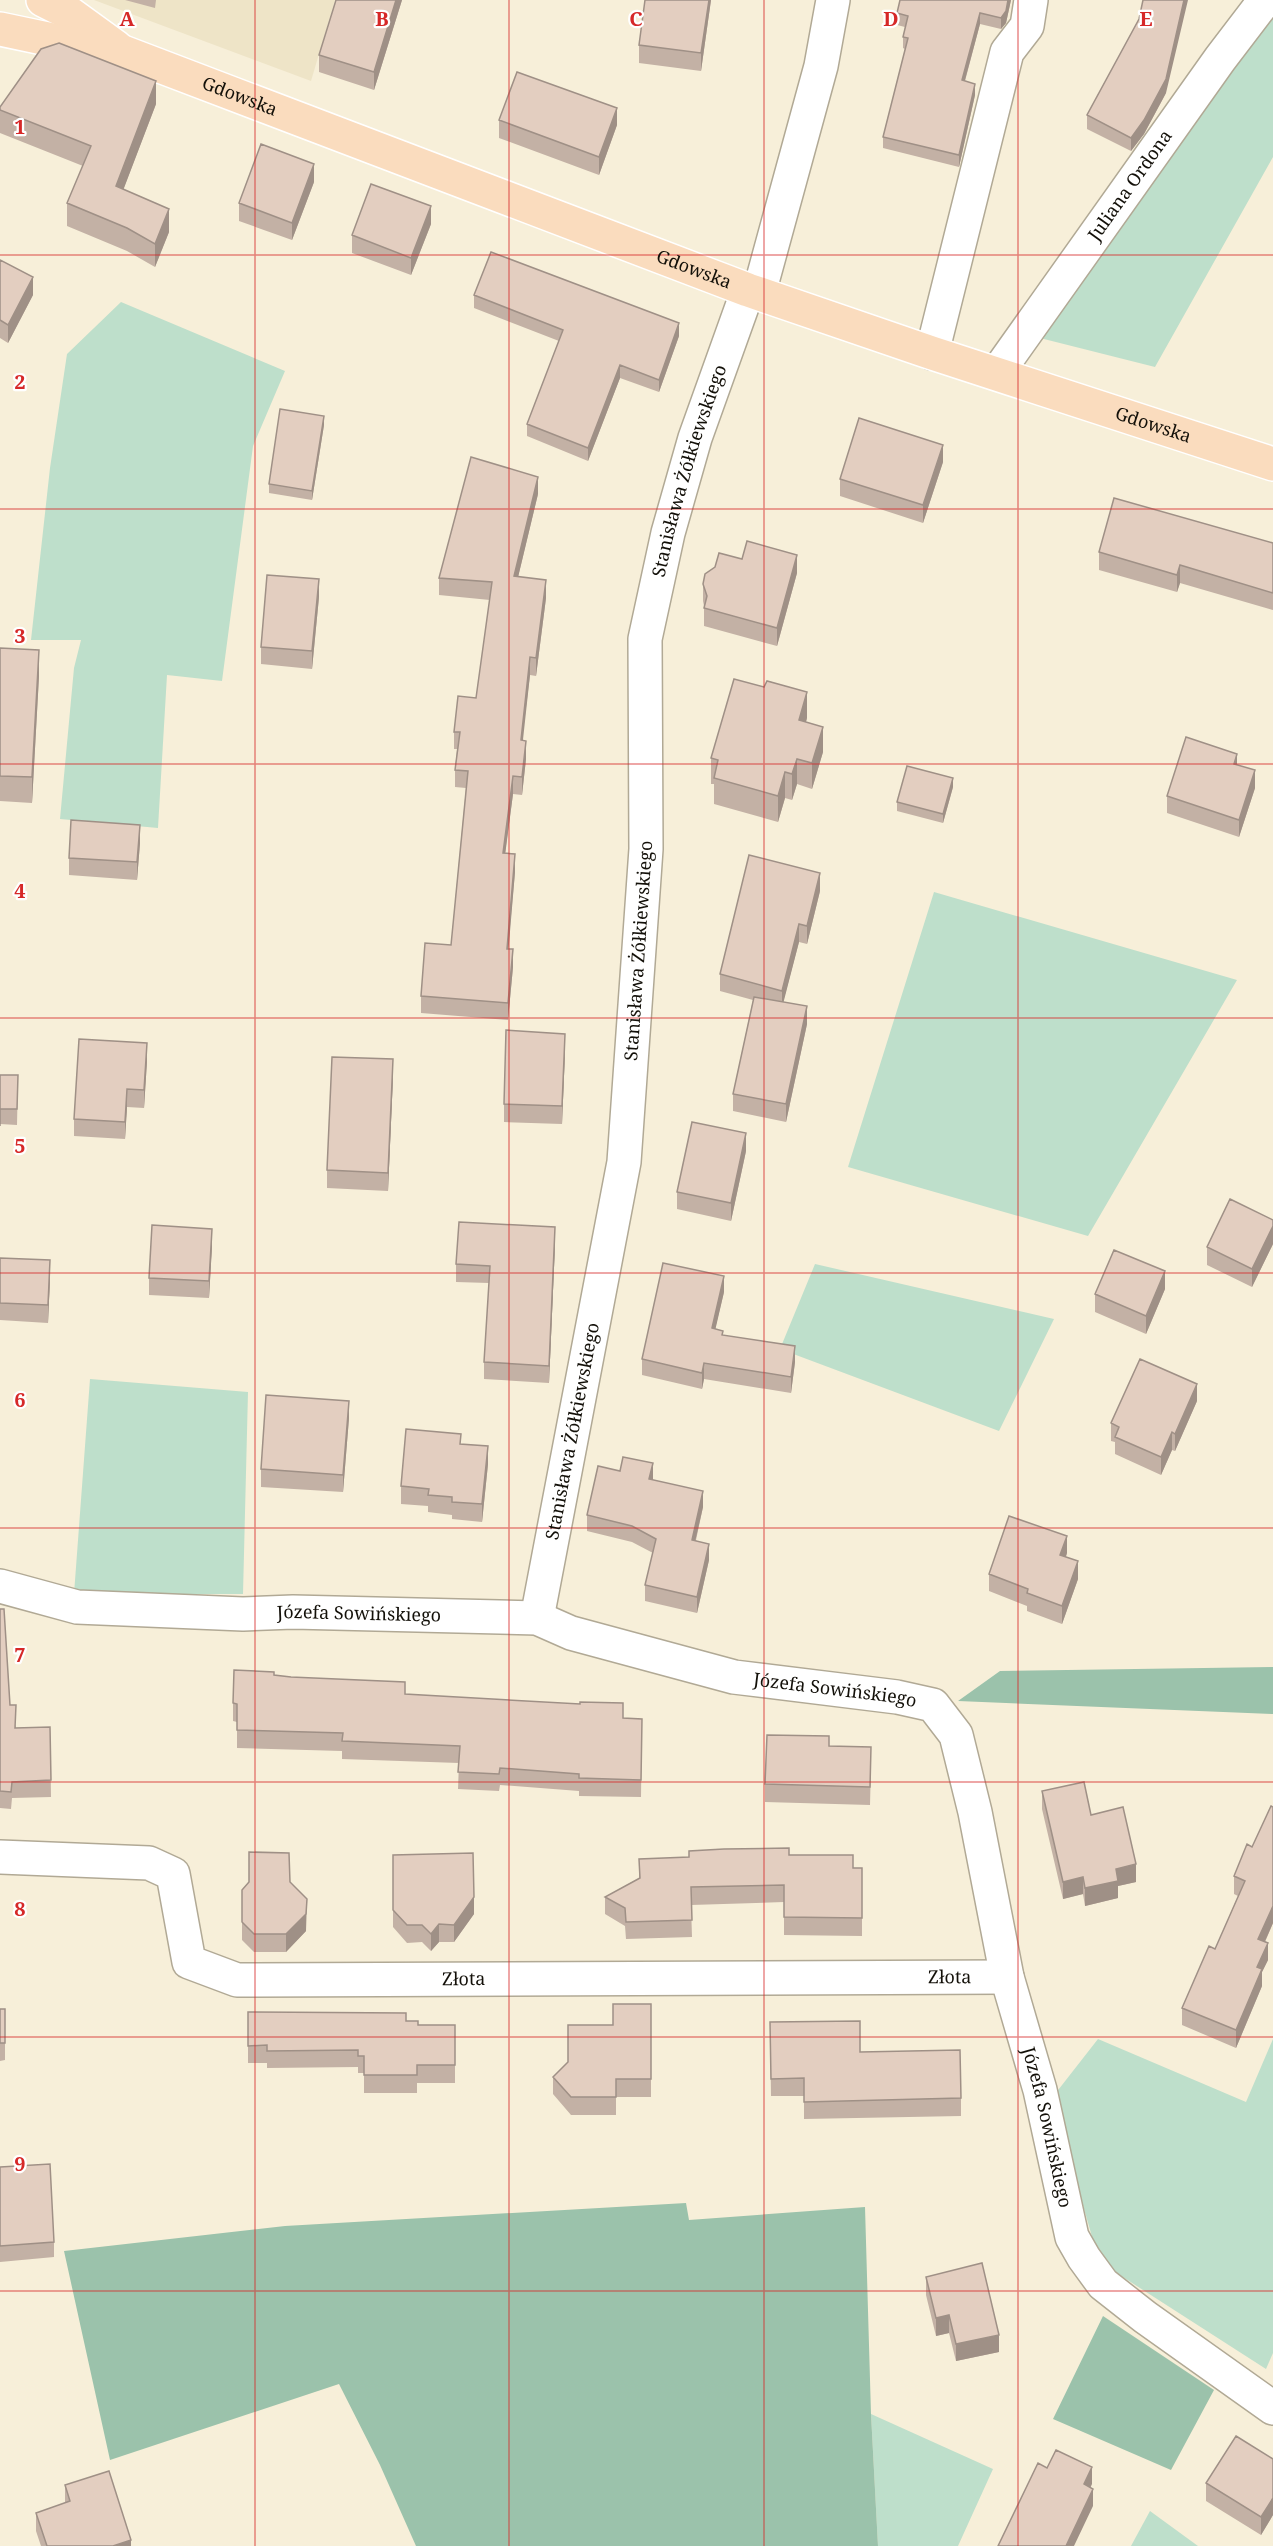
<svg xmlns="http://www.w3.org/2000/svg" width="1273" height="2546" viewBox="0 0 1273 2546" font-family="'Noto Serif',serif">
	<rect width="100%" height="100%" fill="#f7efd9"/>
	<path fill="#eee4c7" d="M 94,0 L 335,0 L 311,81 Z"/>
	<path fill="#bedfcb" d="M 1273,2 L 1273,157 L 1155,367 L 1036,337 Z
		M 121,302 L 285,371 L 253,446 L 222,681 L 167,675 L 158,828 L 60,819 L 74,668 L 81,640 L 31,640 L 50,468 L 67,354 Z
		M 934,892 L 1237,980 L 1088,1236 L 848,1167 Z
		M 815,1264 L 1054,1319 L 999,1431 L 780,1349 Z
		M 90,1379 L 248,1392 L 243,1594 L 74,1594 Z
		M 1098,2039 L 1246,2102 L 1273,2039 L 1273,2353 L 1266,2369 L 1115,2272 L 1093,2240 L 1080,2195 L 1066,2173 L 1055,2094 Z
		M 871,2414 L 993,2469 L 958,2546 L 878,2546 Z
		M 1150,2511 L 1198,2546 L 1131,2546 Z"/>
	<path fill="#9bc2ab" d="M 1273,1667 L 1273,1714 L 958,1701 L 1000,1671 Z
		M 686,2203 L 689,2220 L 865,2207 L 871,2414 L 878,2546 L 416,2546 L 380,2465 L 339,2384 L 110,2460 L 64,2251 L 285,2226 Z
		M 1103,2316 L 1214,2390 L 1171,2470 L 1053,2419 Z"/>
	<g fill="none" stroke-linecap="round" stroke-linejoin="round">
		<defs>
			<g id="minor">
				<path d="M 759,293 L 821,66 L 833,0"/>
				<path d="M 932,353 L 1007,52 L 1027,26 L 1031,0"/>
				<path id="s1" d="M 997,373 L 1220,59 L 1265,0"/>
				<path id="s2" d="M 0,1586 L 77,1607 L 243,1614 L 293,1612 L 537,1618 L 571,1633 L 734,1677 L 897,1697 L 933,1705 L 956,1735 L 975,1812 L 1007,1977 L 1040,2090 L 1072,2237 L 1084,2258 L 1103,2284 L 1145,2317 L 1273,2408"/>
				<path id="s3" d="M 537,1618 L 624,1162 L 646,849 L 645,639 L 668,533 L 695,438 L 748,290"/>
				<path id="s4" d="M 0,1857 L 149,1863 L 173,1874 L 189,1962 L 237,1980 L 1007,1977"/>
			</g>
			<g id="major">
				<path d="M 43,0 L 69,13 L 116,47"/>
				<path id="s5" d="M 0,29 L 57,41 L 123,52 L 748,290 L 932,353 L 1273,464"/>
			</g>
		</defs>
		<use href="#minor" stroke="#b1a995" stroke-width="36"/>
		<use href="#major" stroke="#fff" stroke-width="36"/>
		<use href="#minor" stroke="#fff" stroke-width="33"/>
		<use href="#major" stroke="#fadcbe" stroke-width="33"/>
	</g>
	<path fill="#c3b1a5" d="M 125,0 L 156,0 L 155,8 Z
		M 336,0 L 402,0 L 374,90 L 319,72 L 319,55 Z
		M 711,0 L 701,71 L 639,63 L 639,45 Z
		M 1011,0 L 1006,23 L 1001,29 L 980,24 L 965,81 L 975,95 L 959,167 L 883,148 L 883,137 L 905,49 L 903,48 L 903,37 L 905,27 L 897,25 L 897,13 Z
		M 1166,93 L 1144,134 L 1131,151 L 1087,129 L 1087,115 Z
		M 156,104 L 123,190 L 169,232 L 155,267 L 127,251 L 67,226 L 67,203 L 83,166 L 0,133 L 0,107 Z
		M 499,120 L 617,125 L 599,175 L 499,138 Z
		M 314,182 L 292,240 L 239,221 L 239,203 Z
		M 431,224 L 411,275 L 352,253 L 352,235 Z
		M 0,260 L 33,295 L 8,343 L 0,338 Z
		M 474,295 L 679,336 L 659,392 L 620,378 L 588,461 L 527,436 L 527,424 L 559,341 L 474,308 Z
		M 324,425 L 312,500 L 269,493 L 269,484 Z
		M 943,462 L 923,523 L 840,496 L 840,479 Z
		M 538,494 L 518,577 L 546,598 L 536,676 L 530,675 L 522,740 L 526,759 L 522,795 L 513,794 L 505,853 L 515,872 L 508,949 L 513,967 L 508,1020 L 421,1013 L 421,996 L 451,945 L 466,788 L 455,787 L 455,770 L 457,749 L 454,749 L 454,732 L 476,698 L 490,600 L 439,595 L 439,578 Z
		M 1273,543 L 1273,610 L 1180,583 L 1177,592 L 1099,570 L 1099,552 Z
		M 797,573 L 777,646 L 704,626 L 704,606 L 703,601 L 703,584 Z
		M 319,597 L 312,669 L 261,664 L 261,647 Z
		M 0,648 L 39,676 L 32,803 L 0,801 Z
		M 807,718 L 806,722 L 823,752 L 812,789 L 797,784 L 792,800 L 785,798 L 778,822 L 714,804 L 714,784 L 711,784 L 711,758 Z
		M 1237,765 L 1255,788 L 1239,837 L 1167,813 L 1167,796 Z
		M 953,787 L 943,823 L 897,811 L 897,802 Z
		M 140,843 L 137,880 L 69,875 L 69,858 Z
		M 820,891 L 807,944 L 799,942 L 783,1002 L 807,1024 L 786,1122 L 733,1111 L 733,1094 L 753,1000 L 720,991 L 720,974 Z
		M 565,1052 L 562,1124 L 504,1122 L 504,1104 Z
		M 147,1061 L 144,1108 L 127,1107 L 125,1139 L 74,1136 L 74,1119 Z
		M 0,1075 L 18,1075 L 17,1125 L 0,1124 L 0,1142 Z
		M 393,1077 L 388,1191 L 327,1188 L 327,1170 Z
		M 746,1151 L 731,1221 L 677,1209 L 677,1192 Z
		M 1273,1220 L 1273,1244 L 1252,1287 L 1207,1265 L 1207,1247 Z
		M 555,1245 L 549,1383 L 484,1379 L 484,1362 L 489,1283 L 456,1282 L 456,1264 Z
		M 212,1246 L 209,1298 L 149,1295 L 149,1278 Z
		M 0,1258 L 50,1278 L 48,1323 L 0,1320 Z
		M 1165,1289 L 1146,1334 L 1095,1312 L 1095,1294 Z
		M 724,1292 L 715,1329 L 723,1335 L 795,1362 L 791,1393 L 704,1379 L 702,1389 L 642,1375 L 642,1359 Z
		M 1197,1401 L 1175,1451 L 1172,1450 L 1161,1475 L 1115,1454 L 1115,1442 L 1111,1441 L 1111,1423 Z
		M 349,1418 L 343,1492 L 261,1487 L 261,1469 Z
		M 461,1444 L 488,1464 L 482,1522 L 452,1519 L 452,1515 L 428,1512 L 428,1506 L 401,1504 L 401,1486 Z
		M 653,1480 L 703,1507 L 696,1540 L 709,1560 L 697,1613 L 645,1601 L 645,1585 L 653,1553 L 632,1542 L 587,1531 L 587,1515 Z
		M 1067,1553 L 1066,1557 L 1078,1579 L 1062,1624 L 1027,1611 L 1027,1606 L 989,1591 L 989,1574 Z
		M 0,1609 L 10,1705 L 16,1728 L 50,1727 L 51,1797 L 12,1798 L 11,1809 L 0,1808 Z
		M 405,1694 L 623,1718 L 642,1719 L 641,1797 L 579,1796 L 579,1791 L 500,1785 L 499,1791 L 458,1789 L 459,1763 L 342,1759 L 342,1751 L 237,1748 L 237,1722 L 233,1721 L 233,1703 Z
		M 829,1746 L 871,1765 L 870,1805 L 765,1802 L 765,1784 Z
		M 1042,1791 L 1091,1815 L 1136,1882 L 1118,1886 L 1118,1898 L 1085,1906 L 1083,1894 L 1063,1899 L 1042,1809 Z
		M 1273,1807 L 1273,1923 L 1265,1942 L 1268,1960 L 1262,1972 L 1262,1986 L 1236,2048 L 1182,2025 L 1182,2008 L 1215,1949 L 1238,1896 L 1234,1894 L 1234,1876 L 1252,1847 Z
		M 393,1855 L 474,1914 L 454,1942 L 439,1942 L 431,1951 L 422,1942 L 407,1943 L 393,1927 Z
		M 789,1855 L 853,1868 L 862,1868 L 862,1936 L 784,1935 L 784,1902 L 691,1905 L 692,1937 L 626,1939 L 625,1926 L 605,1914 L 605,1897 L 639,1878 L 639,1859 Z
		M 290,1882 L 306,1931 L 286,1952 L 254,1952 L 242,1940 L 242,1890 Z
		M 651,2004 L 651,2097 L 616,2097 L 616,2115 L 571,2115 L 553,2094 L 553,2077 L 613,2025 Z
		M 0,2009 L 5,2043 L 5,2060 L 0,2061 Z
		M 248,2012 L 406,2021 L 418,2025 L 455,2025 L 455,2083 L 417,2083 L 417,2093 L 364,2093 L 364,2073 L 358,2073 L 358,2067 L 267,2068 L 267,2063 L 248,2063 Z
		M 770,2022 L 860,2052 L 961,2098 L 961,2116 L 804,2119 L 804,2096 L 771,2096 Z
		M 0,2167 L 54,2242 L 54,2257 L 0,2262 Z
		M 926,2277 L 999,2352 L 956,2361 L 949,2333 L 936,2336 L 926,2295 Z
		M 1273,2459 L 1273,2515 L 1261,2535 L 1206,2501 L 1206,2483 Z
		M 65,2485 L 131,2546 L 41,2546 L 36,2531 L 36,2513 L 65,2503 Z"/>
	<path fill="#9f9086" d="M 396,0 L 402,0 L 374,90 L 374,72 Z
		M 709,0 L 711,0 L 701,71 L 701,53 Z
		M 1008,0 L 1011,0 L 1006,23 L 1001,29 L 1001,18 Z
		M 1184,0 L 1188,0 L 1166,93 L 1144,134 L 1131,151 L 1131,138 Z
		M 980,13 L 980,24 L 962,91 L 962,80 Z
		M 156,81 L 156,104 L 116,209 L 116,186 Z
		M 975,84 L 975,95 L 959,167 L 959,155 Z
		M 617,108 L 617,125 L 599,175 L 599,157 Z
		M 314,164 L 314,182 L 292,240 L 292,223 Z
		M 431,206 L 431,224 L 411,275 L 411,258 Z
		M 169,209 L 169,232 L 155,267 L 155,244 Z
		M 33,277 L 33,295 L 8,343 L 8,325 Z
		M 679,323 L 679,336 L 659,392 L 659,380 Z
		M 620,365 L 620,378 L 588,461 L 588,448 Z
		M 324,416 L 324,425 L 312,500 L 312,491 Z
		M 943,445 L 943,462 L 923,523 L 923,505 Z
		M 538,477 L 538,494 L 514,594 L 514,576 Z
		M 797,555 L 797,573 L 777,646 L 777,628 Z
		M 1180,565 L 1180,583 L 1177,592 L 1177,575 Z
		M 319,579 L 319,597 L 312,669 L 312,651 Z
		M 546,580 L 546,598 L 536,676 L 536,658 Z
		M 39,650 L 39,676 L 32,803 L 32,777 Z
		M 530,657 L 530,675 L 521,758 L 521,740 Z
		M 807,692 L 807,718 L 799,745 L 799,720 Z
		M 823,727 L 823,752 L 812,789 L 812,763 Z
		M 526,741 L 526,759 L 522,795 L 522,777 Z
		M 1237,754 L 1237,771 L 1234,764 Z
		M 797,759 L 797,784 L 792,800 L 792,774 Z
		M 1255,770 L 1255,788 L 1239,837 L 1239,820 Z
		M 785,772 L 785,798 L 778,822 L 778,796 Z
		M 513,776 L 513,794 L 503,871 L 503,853 Z
		M 953,778 L 953,787 L 943,823 L 943,814 Z
		M 140,825 L 140,843 L 137,880 L 137,862 Z
		M 515,854 L 515,872 L 507,967 L 507,949 Z
		M 820,873 L 820,891 L 807,944 L 807,926 Z
		M 799,924 L 799,942 L 782,1008 L 782,991 Z
		M 513,949 L 513,967 L 508,1020 L 508,1003 Z
		M 807,1006 L 807,1024 L 786,1122 L 786,1104 Z
		M 565,1034 L 565,1052 L 562,1124 L 562,1106 Z
		M 147,1043 L 147,1061 L 144,1108 L 144,1090 Z
		M 393,1059 L 393,1077 L 388,1191 L 388,1173 Z
		M 127,1089 L 127,1107 L 125,1139 L 125,1122 Z
		M 746,1133 L 746,1151 L 731,1221 L 731,1203 Z
		M 1273,1226 L 1273,1244 L 1252,1287 L 1252,1269 Z
		M 555,1227 L 555,1245 L 549,1383 L 549,1366 Z
		M 212,1229 L 212,1246 L 209,1298 L 209,1281 Z
		M 50,1260 L 50,1278 L 48,1323 L 48,1305 Z
		M 1165,1271 L 1165,1289 L 1146,1334 L 1146,1316 Z
		M 724,1276 L 724,1292 L 712,1344 L 712,1328 Z
		M 795,1346 L 795,1362 L 791,1393 L 791,1377 Z
		M 704,1363 L 704,1379 L 702,1389 L 702,1373 Z
		M 1197,1384 L 1197,1401 L 1175,1451 L 1175,1434 Z
		M 349,1401 L 349,1418 L 343,1492 L 343,1475 Z
		M 1172,1432 L 1172,1450 L 1161,1475 L 1161,1457 Z
		M 488,1446 L 488,1464 L 482,1522 L 482,1504 Z
		M 653,1463 L 653,1479 L 649,1495 L 649,1479 Z
		M 703,1491 L 703,1507 L 692,1555 L 692,1540 Z
		M 1067,1536 L 1067,1553 L 1060,1572 L 1060,1555 Z
		M 709,1544 L 709,1560 L 697,1613 L 697,1597 Z
		M 1078,1561 L 1078,1579 L 1062,1624 L 1062,1606 Z
		M 1136,1864 L 1136,1882 L 1118,1886 L 1118,1898 L 1085,1906 L 1085,1888 L 1116,1869 Z
		M 1083,1877 L 1083,1894 L 1063,1899 L 1063,1882 Z
		M 474,1897 L 474,1914 L 454,1942 L 454,1925 Z
		M 307,1899 L 306,1931 L 286,1952 L 286,1934 Z
		M 1273,1906 L 1273,1923 L 1258,1957 L 1258,1939 Z
		M 439,1924 L 439,1942 L 431,1951 L 431,1934 Z
		M 1268,1943 L 1268,1960 L 1262,1972 L 1262,1986 L 1236,2048 L 1236,2030 L 1257,1967 Z
		M 949,2315 L 949,2333 L 936,2336 L 936,2318 Z
		M 999,2335 L 999,2352 L 956,2361 L 956,2344 Z
		M 1092,2467 L 1092,2484 L 1084,2502 L 1084,2484 Z
		M 1093,2489 L 1093,2506 L 1074,2546 L 1066,2546 Z
		M 1273,2498 L 1273,2515 L 1261,2535 L 1261,2517 Z
		M 131,2540 L 131,2546 L 113,2546 Z"/>
	<path fill="#e3cec0" stroke="#9f9086" stroke-width="1.5" d="M 336,0 L 396,0 L 374,72 L 319,55 Z
		M 645,0 L 709,0 L 701,53 L 639,45 Z
		M 900,0 L 1008,0 L 1006,11 L 1001,18 L 980,13 L 962,80 L 975,84 L 959,155 L 883,137 L 908,38 L 903,37 L 908,16 L 897,13 Z
		M 1143,0 L 1184,0 L 1166,79 L 1144,120 L 1131,138 L 1087,115 L 1139,19 Z
		M 59,43 L 156,81 L 116,186 L 169,209 L 155,244 L 127,228 L 67,203 L 91,146 L 0,110 L 0,107 L 41,49 Z
		M 517,72 L 617,108 L 599,157 L 499,120 Z
		M 261,144 L 314,164 L 292,223 L 239,203 Z
		M 371,184 L 431,206 L 411,258 L 352,235 Z
		M 491,252 L 679,323 L 659,380 L 620,365 L 588,448 L 527,424 L 563,330 L 474,295 Z
		M 0,260 L 33,277 L 8,325 L 0,320 Z
		M 280,409 L 324,416 L 312,491 L 269,484 Z
		M 859,418 L 943,445 L 923,505 L 840,479 Z
		M 471,457 L 538,477 L 514,576 L 546,580 L 536,658 L 530,657 L 521,740 L 526,741 L 522,777 L 513,776 L 503,853 L 515,854 L 507,949 L 513,949 L 508,1003 L 421,996 L 425,943 L 451,945 L 468,771 L 455,770 L 460,732 L 454,732 L 458,696 L 476,698 L 492,582 L 439,578 Z
		M 1114,498 L 1273,543 L 1273,593 L 1180,565 L 1177,575 L 1099,552 Z
		M 747,541 L 797,555 L 777,628 L 704,608 L 707,596 L 703,584 L 705,574 L 715,567 L 719,553 L 742,559 Z
		M 267,575 L 319,579 L 312,651 L 261,647 Z
		M 0,648 L 39,650 L 32,777 L 0,776 Z
		M 734,679 L 764,687 L 767,681 L 807,692 L 799,720 L 823,727 L 812,763 L 797,759 L 792,774 L 785,772 L 778,796 L 714,778 L 718,760 L 711,758 Z
		M 1186,737 L 1237,754 L 1234,764 L 1255,770 L 1239,820 L 1167,796 Z
		M 907,766 L 953,778 L 943,814 L 897,802 Z
		M 71,820 L 140,825 L 137,862 L 69,858 Z
		M 749,855 L 820,873 L 807,926 L 799,924 L 782,991 L 720,974 Z
		M 754,997 L 807,1006 L 786,1104 L 733,1094 Z
		M 506,1030 L 565,1034 L 562,1106 L 504,1104 Z
		M 79,1039 L 147,1043 L 144,1090 L 127,1089 L 125,1122 L 74,1119 Z
		M 332,1057 L 393,1059 L 388,1173 L 327,1170 Z
		M 0,1075 L 18,1075 L 17,1109 L 0,1109 L 0,1126 Z
		M 692,1122 L 746,1133 L 731,1203 L 677,1192 Z
		M 1230,1199 L 1273,1220 L 1273,1226 L 1252,1269 L 1207,1247 Z
		M 459,1222 L 555,1227 L 549,1366 L 484,1362 L 490,1266 L 456,1264 Z
		M 152,1225 L 212,1229 L 209,1281 L 149,1278 Z
		M 1114,1250 L 1165,1271 L 1146,1316 L 1095,1294 Z
		M 0,1258 L 50,1260 L 48,1305 L 0,1303 Z
		M 663,1263 L 724,1276 L 712,1328 L 723,1331 L 722,1335 L 795,1346 L 791,1377 L 704,1363 L 702,1373 L 642,1359 Z
		M 1140,1359 L 1197,1384 L 1175,1434 L 1172,1432 L 1161,1457 L 1115,1437 L 1119,1427 L 1111,1423 Z
		M 266,1395 L 349,1401 L 343,1475 L 261,1469 Z
		M 406,1429 L 461,1434 L 460,1444 L 488,1446 L 482,1504 L 452,1502 L 452,1497 L 428,1495 L 429,1489 L 401,1486 Z
		M 623,1457 L 653,1463 L 649,1479 L 703,1491 L 692,1540 L 709,1544 L 697,1597 L 645,1585 L 656,1539 L 632,1526 L 587,1515 L 598,1466 L 620,1471 Z
		M 1009,1516 L 1067,1536 L 1060,1555 L 1078,1561 L 1062,1606 L 1027,1593 L 1028,1589 L 989,1574 Z
		M 0,1609 L 4,1609 L 10,1705 L 16,1705 L 15,1728 L 50,1727 L 51,1780 L 12,1782 L 11,1792 L 0,1791 Z
		M 234,1670 L 274,1672 L 274,1675 L 291,1677 L 405,1682 L 405,1694 L 580,1704 L 580,1702 L 623,1703 L 623,1718 L 642,1719 L 641,1780 L 579,1778 L 579,1774 L 500,1768 L 499,1774 L 458,1772 L 460,1746 L 342,1741 L 343,1733 L 237,1730 L 237,1704 L 233,1703 Z
		M 767,1735 L 829,1736 L 829,1746 L 871,1747 L 870,1787 L 765,1784 Z
		M 1084,1782 L 1091,1815 L 1123,1807 L 1136,1864 L 1116,1869 L 1118,1881 L 1085,1888 L 1083,1877 L 1063,1882 L 1042,1791 Z
		M 1271,1806 L 1273,1807 L 1273,1906 L 1258,1939 L 1268,1943 L 1257,1967 L 1262,1969 L 1236,2030 L 1182,2008 L 1209,1946 L 1215,1949 L 1245,1881 L 1234,1876 L 1247,1844 L 1252,1847 Z
		M 789,1848 L 789,1855 L 853,1855 L 853,1868 L 862,1868 L 862,1918 L 784,1917 L 784,1885 L 691,1887 L 692,1920 L 626,1922 L 625,1908 L 605,1897 L 640,1878 L 639,1859 L 689,1857 L 689,1851 L 724,1849 Z
		M 249,1852 L 289,1853 L 290,1882 L 307,1899 L 306,1914 L 286,1934 L 254,1934 L 242,1922 L 242,1890 L 249,1882 Z
		M 473,1853 L 474,1897 L 454,1925 L 439,1924 L 431,1934 L 422,1925 L 407,1925 L 393,1910 L 393,1855 Z
		M 613,2004 L 651,2004 L 651,2079 L 616,2079 L 616,2097 L 571,2097 L 553,2077 L 568,2062 L 568,2025 L 613,2025 Z
		M 0,2009 L 5,2009 L 5,2043 L 0,2043 Z
		M 248,2012 L 406,2013 L 406,2021 L 418,2021 L 418,2025 L 455,2025 L 455,2065 L 417,2065 L 417,2075 L 364,2075 L 364,2056 L 358,2056 L 358,2050 L 267,2051 L 267,2045 L 248,2046 Z
		M 860,2021 L 860,2052 L 960,2050 L 961,2098 L 804,2102 L 804,2078 L 771,2079 L 770,2022 Z
		M 50,2164 L 54,2242 L 0,2246 L 0,2167 Z
		M 982,2263 L 999,2335 L 956,2344 L 949,2315 L 936,2318 L 926,2277 Z
		M 1236,2436 L 1273,2459 L 1273,2498 L 1261,2517 L 1206,2483 Z
		M 1056,2450 L 1092,2467 L 1084,2484 L 1093,2489 L 1066,2546 L 998,2546 L 1038,2463 L 1047,2468 Z
		M 109,2471 L 131,2540 L 113,2546 L 47,2546 L 36,2513 L 70,2501 L 65,2485 Z"/>
	<path fill="none" stroke="#d62828" stroke-width="1.5" stroke-opacity="0.55" d="M 255,0 L 255,2546M 509,0 L 509,2546M 764,0 L 764,2546M 1018,0 L 1018,2546M 0,255 L 1273,255M 0,509 L 1273,509M 0,764 L 1273,764M 0,1018 L 1273,1018M 0,1273 L 1273,1273M 0,1528 L 1273,1528M 0,1782 L 1273,1782M 0,2037 L 1273,2037M 0,2291 L 1273,2291"/>
	<g text-anchor="middle" stroke-width="4.5" stroke-linejoin="round" paint-order="stroke">
		<g font-size="18" fill="#131009" stroke="#fff">
			<text dy="6" stroke="none"><textPath href="#s5" startOffset="250">Gdowska</textPath></text>
			<text dy="6" stroke="none"><textPath href="#s1" startOffset="230">Juliana Ordona</textPath></text>
			<text dy="6" stroke="none"><textPath href="#s5" startOffset="736">Gdowska</textPath></text>
			<text dy="6" stroke="none"><textPath href="#s5" startOffset="1221">Gdowska</textPath></text>
			<text dy="6" stroke="none"><textPath href="#s3" startOffset="1162">Stanisława Żółkiewskiego</textPath></text>
			<text dy="6" stroke="none"><textPath href="#s3" startOffset="676">Stanisława Żółkiewskiego</textPath></text>
			<text dy="6" stroke="none"><textPath href="#s3" startOffset="190">Stanisława Żółkiewskiego</textPath></text>
			<text dy="6" stroke="none"><textPath href="#s2" startOffset="362">Józefa Sowińskiego</textPath></text>
			<text dy="6" stroke="none"><textPath href="#s2" startOffset="848">Józefa Sowińskiego</textPath></text>
			<text dy="6" stroke="none"><textPath href="#s4" startOffset="1029">Złota</textPath></text>
			<text dy="6" stroke="none"><textPath href="#s4" startOffset="543">Złota</textPath></text>
			<text dy="6" stroke="none"><textPath href="#s2" startOffset="1388">Józefa Sowińskiego</textPath></text>
		</g>
	</g>
	<g font-size="20" text-anchor="middle" font-weight="bold" fill="#d62828" stroke="#fff" stroke-width="4.5" stroke-linejoin="round" paint-order="stroke">
		<text x="127" y="26">A</text>
		<text x="382" y="26">B</text>
		<text x="636" y="26">C</text>
		<text x="891" y="26">D</text>
		<text x="1146" y="26">E</text>
		<text x="20" y="134">1</text>
		<text x="20" y="389">2</text>
		<text x="20" y="643">3</text>
		<text x="20" y="898">4</text>
		<text x="20" y="1153">5</text>
		<text x="20" y="1407">6</text>
		<text x="20" y="1662">7</text>
		<text x="20" y="1916">8</text>
		<text x="20" y="2171">9</text>
	</g>
</svg>
